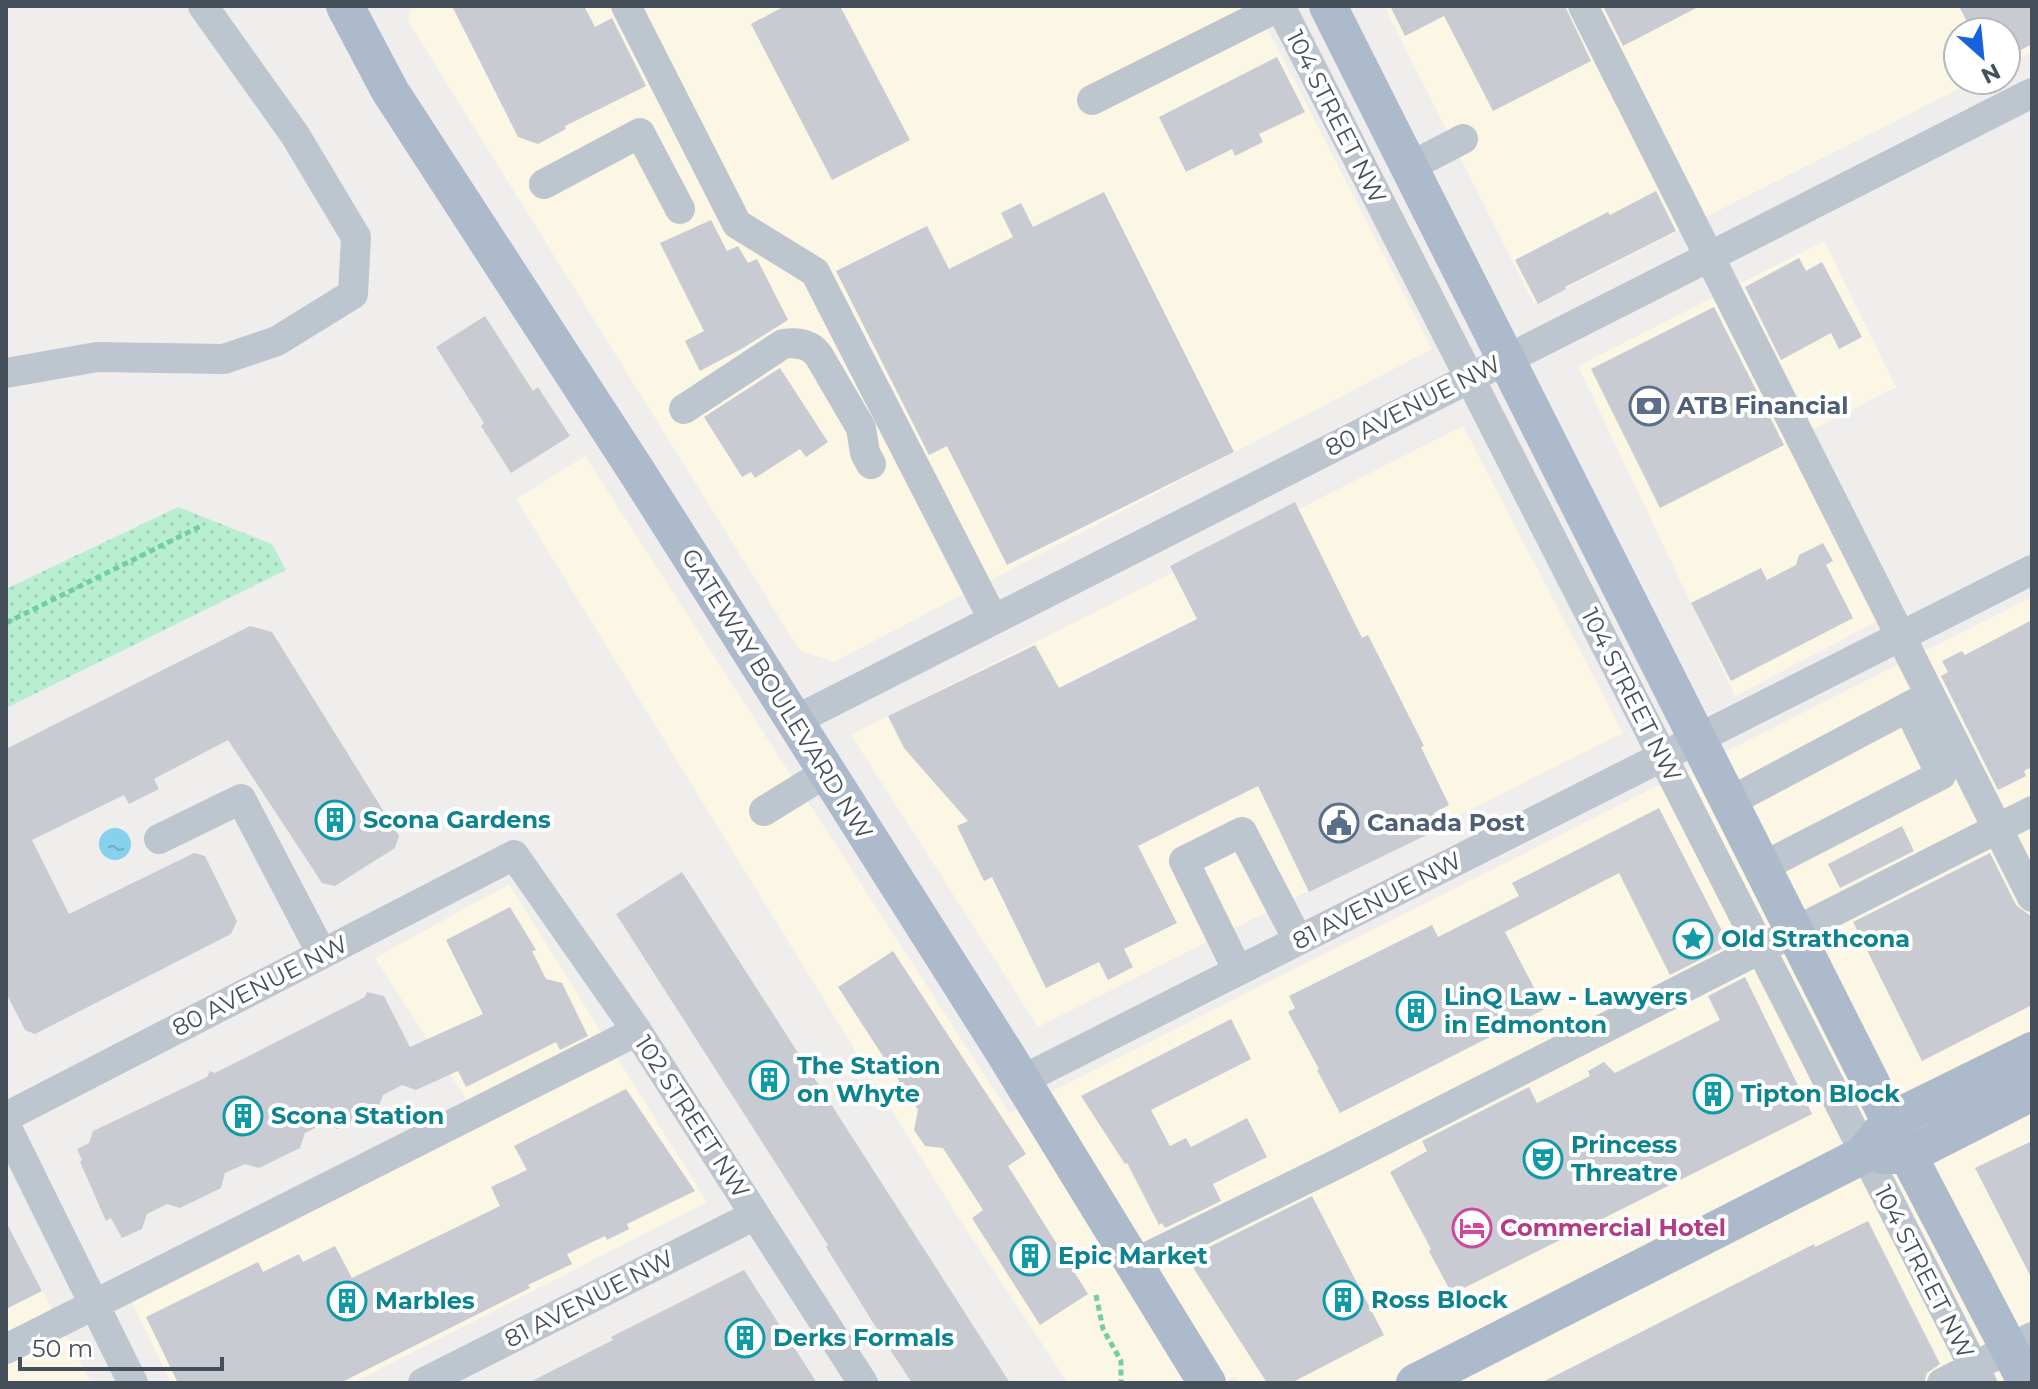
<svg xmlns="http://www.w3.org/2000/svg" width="2038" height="1389" viewBox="0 0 2038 1389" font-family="Montserrat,sans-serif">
	<defs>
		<pattern id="garden-dots" width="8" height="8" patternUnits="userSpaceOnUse" patternTransform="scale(2)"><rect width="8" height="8" fill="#b9efd1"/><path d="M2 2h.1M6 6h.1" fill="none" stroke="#a0cfb6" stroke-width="1.8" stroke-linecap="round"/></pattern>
		<pattern id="water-ripples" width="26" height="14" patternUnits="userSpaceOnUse" patternTransform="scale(2)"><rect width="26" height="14" fill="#86d1ec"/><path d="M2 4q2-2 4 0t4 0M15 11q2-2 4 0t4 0" fill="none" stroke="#6facc2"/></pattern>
	</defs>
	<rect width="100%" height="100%" fill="#f0eded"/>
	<path fill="#fcf6e4" d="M 417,6 L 1256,6 L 1432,349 L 834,662 L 800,651 L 408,21 L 411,9 Z
		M 1384,6 L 2032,6 L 2032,52 L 2006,65 L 2006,32 L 1958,32 L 1958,80 L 1977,80 L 1534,304 Z
		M 1824,241 L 1896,387 L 1792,440 L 1878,621 L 1735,696 L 1578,366 Z
		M 1463,426 L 1623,733 L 1038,1027 L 851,735 Z
		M 585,456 L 1009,1113 L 2032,597 L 2032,1383 L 1240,1383 L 1235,1376 L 1224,1383 L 1068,1383 L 952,1208 L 516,499 Z
		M 509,884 L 707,1202 L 353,1383 L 171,1383 L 132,1302 L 482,1124 L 375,958 Z
		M 6,1222 L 91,1383 L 6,1383 Z"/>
	<path fill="url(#garden-dots)" d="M 178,507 L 272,544 L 286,570 L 6,708 L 6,589 Z"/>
	<path fill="url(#water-ripples)" d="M99 844a16 16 0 1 1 32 0a16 16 0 1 1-32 0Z"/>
	<path fill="#c9cbd3" d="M 452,6 L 584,6 L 595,27 L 612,18 L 646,86 L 565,126 L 566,129 L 538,144 L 518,137 Z
		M 785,6 L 840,6 L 910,140 L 832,180 L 751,24 Z
		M 1390,6 L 1565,6 L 1591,61 L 1493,111 L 1444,16 L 1405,36 Z
		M 1603,6 L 1700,6 L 1623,46 Z
		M 1959,6 L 2032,6 L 2032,44 L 2006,58 L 2006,32 L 1972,32 Z
		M 1277,57 L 1305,112 L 1259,134 L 1263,142 L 1235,156 L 1232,149 L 1186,172 L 1159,117 Z
		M 1656,191 L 1676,231 L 1565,287 L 1566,289 L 1538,304 L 1515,260 L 1608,212 L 1610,215 Z
		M 1104,192 L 1234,452 L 1007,565 L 947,446 L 929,455 L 836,271 L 927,226 L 949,269 L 1013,237 L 1001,213 L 1021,203 L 1033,227 Z
		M 711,220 L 727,251 L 738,246 L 748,263 L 757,259 L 788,320 L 743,348 L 700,371 L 685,341 L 704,331 L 660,243 Z
		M 1799,258 L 1806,271 L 1822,262 L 1862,337 L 1839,349 L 1831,333 L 1781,360 L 1745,287 Z
		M 1714,307 L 1784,445 L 1660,508 L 1591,369 Z
		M 485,316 L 533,391 L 538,387 L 570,436 L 511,473 L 481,426 L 484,423 L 436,347 Z
		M 780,368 L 828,442 L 806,457 L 800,449 L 755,478 L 751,472 L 742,477 L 704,417 Z
		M 1295,502 L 1362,638 L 1368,635 L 1424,746 L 1421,747 L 1449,805 L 1434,813 L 1441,828 L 1309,892 L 1258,786 L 1138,846 L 1177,923 L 1124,949 L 1133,967 L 1108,980 L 1099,962 L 1046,988 L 992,877 L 984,881 L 957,826 L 968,821 L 904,748 L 888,716 L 1035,645 L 1059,688 L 1197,619 L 1170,566 Z
		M 1823,543 L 1833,561 L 1826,565 L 1853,618 L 1731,681 L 1691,603 L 1761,568 L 1767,580 L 1796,565 L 1799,555 Z
		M 2032,620 L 2032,767 L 2024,771 L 2026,776 L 1998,790 L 1941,676 L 1948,672 L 1942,661 L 1962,651 L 1965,655 Z
		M 250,626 L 272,632 L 399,836 L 395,848 L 335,886 L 322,883 L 228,740 L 154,779 L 159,789 L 129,804 L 124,795 L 32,840 L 69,914 L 194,853 L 205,856 L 237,921 L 231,934 L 35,1034 L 25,1030 L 6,993 L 6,749 Z
		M 1659,808 L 1729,945 L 1670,975 L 1619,873 L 1505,932 L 1545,1009 L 1340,1113 L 1317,1070 L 1319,1069 L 1288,1012 L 1295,1008 L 1289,996 L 1432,925 L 1438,937 L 1519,896 L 1512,883 Z
		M 1902,826 L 1914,851 L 1840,888 L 1828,864 Z
		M 1990,853 L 2016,905 L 2032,917 L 2032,1005 L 1922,1061 L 1853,922 Z
		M 682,872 L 1010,1383 L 912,1383 L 887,1345 L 826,1247 L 828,1245 L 616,914 Z
		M 510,907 L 536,950 L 532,951 L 546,979 L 562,983 L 588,1036 L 560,1050 L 556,1042 L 466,1087 L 458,1071 L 416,1090 L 402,1085 L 383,1095 L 378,1108 L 337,1129 L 323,1124 L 305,1133 L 300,1148 L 259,1168 L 245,1164 L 225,1173 L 221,1188 L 180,1208 L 167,1204 L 147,1214 L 142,1229 L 122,1238 L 111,1218 L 106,1221 L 80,1162 L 82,1160 L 77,1149 L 89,1143 L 93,1131 L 207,1077 L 210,1071 L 215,1073 L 365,997 L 367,992 L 384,996 L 410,1047 L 483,1014 L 446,940 Z
		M 893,951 L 1026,1154 L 1008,1166 L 1088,1294 L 1040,1325 L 972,1218 L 983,1210 L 943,1148 L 925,1146 L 914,1130 L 918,1110 L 838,987 Z
		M 1745,977 L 1812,1114 L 1452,1294 L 1429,1251 L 1431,1249 L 1390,1172 L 1427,1151 L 1422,1141 L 1529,1087 L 1537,1103 L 1590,1076 L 1588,1071 L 1604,1062 L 1615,1073 L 1720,1020 L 1708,996 Z
		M 1231,1019 L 1251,1059 L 1151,1110 L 1170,1146 L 1186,1138 L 1191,1147 L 1247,1118 L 1267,1157 L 1213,1184 L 1221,1201 L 1165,1228 L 1162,1223 L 1159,1225 L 1127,1163 L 1125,1164 L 1081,1096 Z
		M 626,1089 L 695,1191 L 627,1224 L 629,1229 L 607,1240 L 605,1236 L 567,1254 L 572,1264 L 528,1285 L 530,1288 L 340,1383 L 178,1383 L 146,1317 L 258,1262 L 263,1272 L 299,1254 L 303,1262 L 335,1246 L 352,1278 L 500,1206 L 491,1187 L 527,1170 L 514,1146 Z
		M 2032,1141 L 2032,1279 L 1975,1168 Z
		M 1312,1196 L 1384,1335 L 1291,1383 L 1267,1383 L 1187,1258 Z
		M 1868,1221 L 1940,1364 L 1927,1373 L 1924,1383 L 1541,1383 L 1814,1244 L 1815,1247 Z
		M 6,1222 L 42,1291 L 6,1309 Z
		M 744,1270 L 817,1383 L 528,1383 L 613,1340 L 611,1337 Z"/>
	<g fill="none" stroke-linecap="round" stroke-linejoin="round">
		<path stroke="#71cda5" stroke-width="5" stroke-dasharray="6 4" stroke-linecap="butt" d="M 6,623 L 203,525
			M 1096,1295 L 1103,1329 L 1121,1361 L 1121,1383"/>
		<path stroke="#bdc6cf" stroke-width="30" d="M 626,6 L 737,224 L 815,272 L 993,619
			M 1280,6 L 1982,1383
			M 1583,6 L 2032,897
			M 1092,100 L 1280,6
			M 1409,167 L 1463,139
			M 544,184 L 640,133 L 680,209
			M 6,373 L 97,357 L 224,359 L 277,341 L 353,294 L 356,237 L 295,135 L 203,6
			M 684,409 L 783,344 C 797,342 811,344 819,356 L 861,428 L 865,453 L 871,464
			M 794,721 L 2032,93
			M 1729,802 L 1925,698
			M 764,811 L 827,772
			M 159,839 L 241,799 L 322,954
			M 1762,867 L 1941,775 L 1908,707
			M 1238,971 L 1184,861 L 1242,832 L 1298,940
			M 1022,1080 L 2032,570
			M 6,1117 L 514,855 L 637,1031 L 863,1383
			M 6,1126 L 133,1383
			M 1133,1264 L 1335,1165 L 2032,811
			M 6,1349 L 637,1031
			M 423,1383 L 755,1215
			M 1942,1383 L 2032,1337"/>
		<path stroke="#acbacc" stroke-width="38" d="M 345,6 L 390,91 L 639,475 L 1006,1055 L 1207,1383
			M 1328,6 L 1890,1121 L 2027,1383
			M 1882,1155 L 1908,1155 L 2032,1092
			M 1415,1383 L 1863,1155 L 1890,1121 L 2032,1051"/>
	</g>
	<defs>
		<symbol id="bank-ring" viewBox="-11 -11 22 22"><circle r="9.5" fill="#fff" stroke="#5c6f8a" stroke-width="1.5"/><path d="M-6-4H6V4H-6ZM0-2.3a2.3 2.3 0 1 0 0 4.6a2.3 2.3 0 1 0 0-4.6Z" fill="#5c6f8a"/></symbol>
		<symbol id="building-ring" viewBox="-11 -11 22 22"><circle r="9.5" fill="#fff" stroke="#0f9aa8" stroke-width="1.5"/><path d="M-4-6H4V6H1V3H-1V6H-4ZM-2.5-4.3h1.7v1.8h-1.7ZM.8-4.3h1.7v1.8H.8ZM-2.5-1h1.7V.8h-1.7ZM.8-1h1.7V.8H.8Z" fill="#0f9aa8"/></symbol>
		<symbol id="civic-ring" viewBox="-11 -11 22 22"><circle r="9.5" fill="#fff" stroke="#5c6f8a" stroke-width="1.5"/><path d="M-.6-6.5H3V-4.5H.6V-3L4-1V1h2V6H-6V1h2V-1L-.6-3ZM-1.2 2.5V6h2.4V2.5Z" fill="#5c6f8a"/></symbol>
		<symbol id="sight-ring" viewBox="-11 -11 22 22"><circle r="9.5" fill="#fff" stroke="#0f9aa8" stroke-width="1.5"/><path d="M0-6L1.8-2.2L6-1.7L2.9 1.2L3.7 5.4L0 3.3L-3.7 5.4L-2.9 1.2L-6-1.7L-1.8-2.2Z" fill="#0f9aa8"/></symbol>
		<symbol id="theatre-ring" viewBox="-11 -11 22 22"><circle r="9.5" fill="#fff" stroke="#0f9aa8" stroke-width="1.5"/><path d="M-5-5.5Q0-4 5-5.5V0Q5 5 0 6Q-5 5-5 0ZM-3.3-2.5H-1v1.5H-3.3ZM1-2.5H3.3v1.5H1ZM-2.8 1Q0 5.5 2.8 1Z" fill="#0f9aa8"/></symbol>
		<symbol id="hotel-ring" viewBox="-11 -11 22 22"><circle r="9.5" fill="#fff" stroke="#d1479c" stroke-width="1.5"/><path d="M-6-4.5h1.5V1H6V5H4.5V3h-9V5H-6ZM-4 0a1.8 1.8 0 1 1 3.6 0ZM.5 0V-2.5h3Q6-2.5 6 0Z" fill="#d1479c"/></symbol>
	</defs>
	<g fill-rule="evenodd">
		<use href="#bank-ring" x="1627" y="384" width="44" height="44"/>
		<use href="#building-ring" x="313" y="798" width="44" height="44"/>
		<use href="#civic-ring" x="1317" y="801" width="44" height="44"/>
		<use href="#sight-ring" x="1671" y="917" width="44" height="44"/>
		<use href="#building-ring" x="1394" y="989" width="44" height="44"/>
		<use href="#building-ring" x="747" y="1058" width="44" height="44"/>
		<use href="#building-ring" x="1691" y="1072" width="44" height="44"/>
		<use href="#building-ring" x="221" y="1094" width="44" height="44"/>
		<use href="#theatre-ring" x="1521" y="1137" width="44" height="44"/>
		<use href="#hotel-ring" x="1450" y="1206" width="44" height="44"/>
		<use href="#building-ring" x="1008" y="1234" width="44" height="44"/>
		<use href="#building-ring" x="1321" y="1278" width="44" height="44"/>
		<use href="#building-ring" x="325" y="1279" width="44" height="44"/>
		<use href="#building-ring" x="723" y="1316" width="44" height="44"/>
	</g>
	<g text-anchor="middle" stroke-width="8" stroke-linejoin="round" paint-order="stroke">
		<g font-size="24" fill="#454f5a" stroke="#fff">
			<text transform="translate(1336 117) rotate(63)" y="8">104 STREET NW</text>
			<text transform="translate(1413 406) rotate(-27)" y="8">80 AVENUE NW</text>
			<text transform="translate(777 694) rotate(58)" y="8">GATEWAY BOULEVARD NW</text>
			<text transform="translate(1631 695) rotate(63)" y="8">104 STREET NW</text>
			<text transform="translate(1377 901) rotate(-27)" y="8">81 AVENUE NW</text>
			<text transform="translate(260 986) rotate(-27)" y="8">80 AVENUE NW</text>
			<text transform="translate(692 1117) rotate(57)" y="8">102 STREET NW</text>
			<text transform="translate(1924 1272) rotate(63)" y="8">104 STREET NW</text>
			<text transform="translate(589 1299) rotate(-27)" y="8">81 AVENUE NW</text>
		</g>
		<g font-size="24" font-weight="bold" fill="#4e5e75" stroke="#fff" text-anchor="start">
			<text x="1677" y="414">ATB Financial</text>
			<text x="1367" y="831">Canada Post</text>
		</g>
		<g font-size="24" font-weight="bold" fill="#0d838f" stroke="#fff" text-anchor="start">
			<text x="363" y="828">Scona Gardens</text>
			<text x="1721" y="947">Old Strathcona</text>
			<text x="1444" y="1005">LinQ Law - Lawyers<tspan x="1444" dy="28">in Edmonton</tspan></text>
			<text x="797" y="1074">The Station<tspan x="797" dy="28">on Whyte</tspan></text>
			<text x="1741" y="1102">Tipton Block</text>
			<text x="271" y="1124">Scona Station</text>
			<text x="1571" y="1153">Princess<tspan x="1571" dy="28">Threatre</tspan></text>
			<text x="1058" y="1264">Epic Market</text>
			<text x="1371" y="1308">Ross Block</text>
			<text x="375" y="1309">Marbles</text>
			<text x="773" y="1346">Derks Formals</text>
		</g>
		<g font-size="24" font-weight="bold" fill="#b23c85" stroke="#fff" text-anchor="start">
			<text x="1500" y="1236">Commercial Hotel</text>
		</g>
	</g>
	<rect width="2038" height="1389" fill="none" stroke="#454f5a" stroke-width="16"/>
	<g transform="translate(1982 56) rotate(153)"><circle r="38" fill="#ffffff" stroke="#b5b9bd" stroke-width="2"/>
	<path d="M0-6L14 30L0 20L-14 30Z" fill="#1762df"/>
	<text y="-12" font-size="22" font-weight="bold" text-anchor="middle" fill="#454f5a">N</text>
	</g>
	<path d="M20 1357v12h202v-12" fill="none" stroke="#454f5a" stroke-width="4"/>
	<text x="32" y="1357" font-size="24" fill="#454f5a" stroke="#ffffff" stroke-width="6" paint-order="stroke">50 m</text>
</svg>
